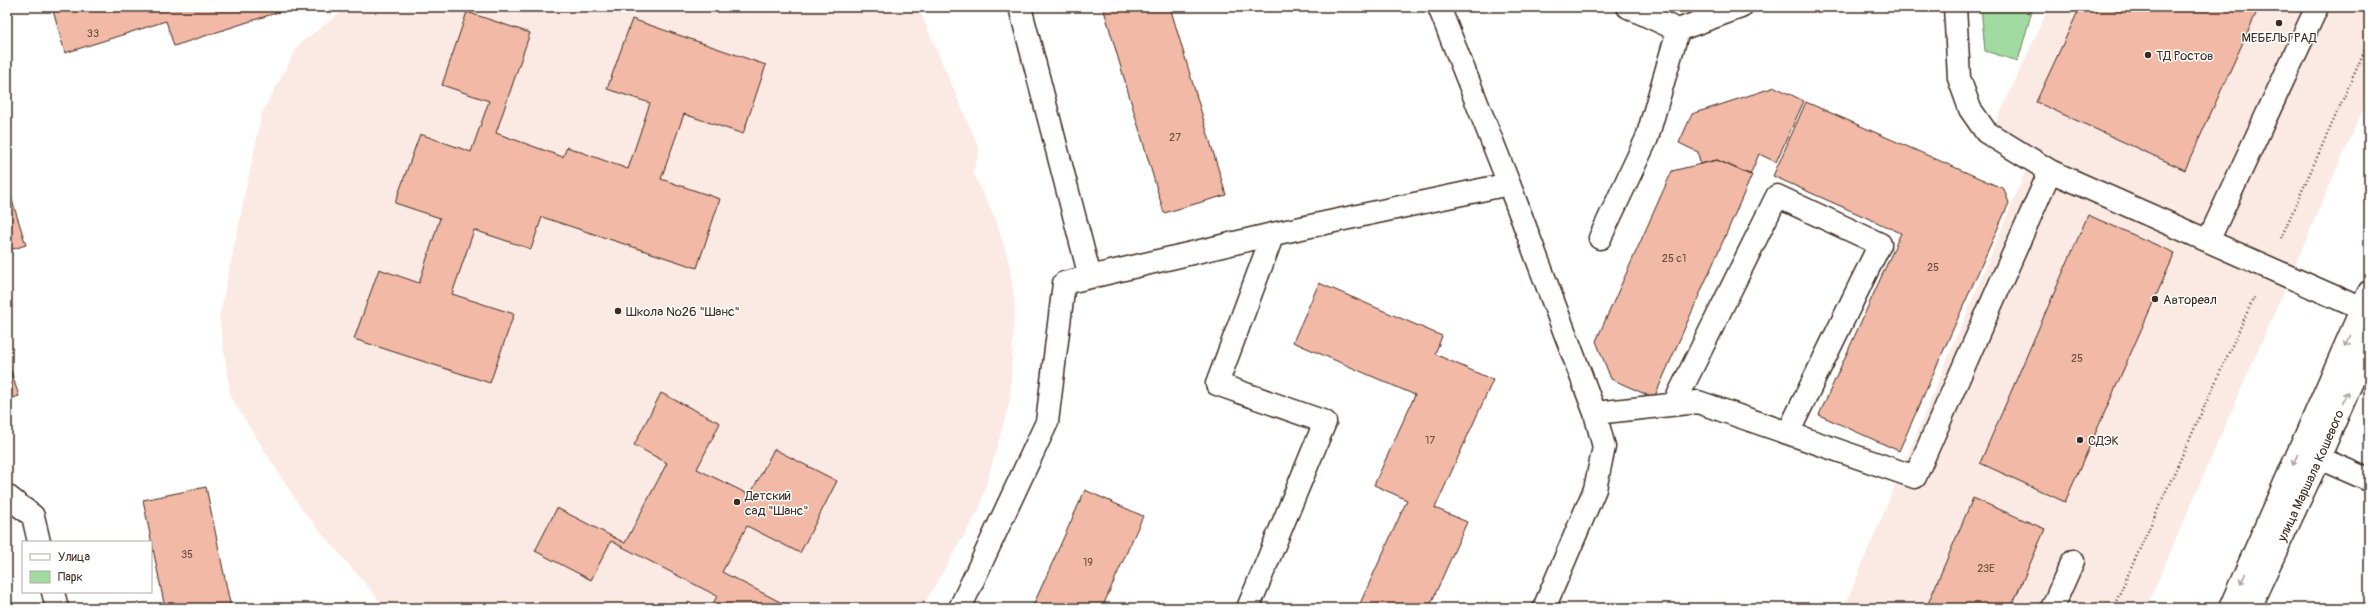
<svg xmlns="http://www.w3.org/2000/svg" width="2376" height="615" viewBox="0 0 2376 615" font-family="Pangolin,sans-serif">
	<rect width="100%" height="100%" fill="#fff"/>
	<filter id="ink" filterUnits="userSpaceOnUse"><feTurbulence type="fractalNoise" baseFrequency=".025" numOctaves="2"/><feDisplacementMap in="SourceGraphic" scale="8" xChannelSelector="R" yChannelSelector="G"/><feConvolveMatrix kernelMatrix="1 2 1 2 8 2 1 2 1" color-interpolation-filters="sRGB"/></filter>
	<g filter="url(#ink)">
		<path fill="#fbeae4" d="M 348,7 L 918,7 L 980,150 L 973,172 L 996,220 L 1009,262 L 1015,303 L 1010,401 L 979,510 L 922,608 L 386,608 L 303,511 L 231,398 L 219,318 L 262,113 L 299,44 Z
			M 2049,7 L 2369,7 L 2369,95 L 2146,608 L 1844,608 L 2026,170 L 1986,144 Z"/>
		<path fill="#a1dba1" stroke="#6e8260" d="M 1981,7 L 2033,7 L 2018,61 L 1985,51 Z"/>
		<path fill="#f1b9a6" stroke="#3b2a1e" d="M 52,7 L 294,7 L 174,46 L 166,21 L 65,53 Z
			M 1103,7 L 1170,7 L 1226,195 L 1164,213 Z
			M 2080,7 L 2259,7 L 2185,170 L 2036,102 Z
			M 467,12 L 530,33 L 496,133 L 563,157 L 567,147 L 628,169 L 650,103 L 607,89 L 632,19 L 766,65 L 743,134 L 684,114 L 661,179 L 720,199 L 697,268 L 542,217 L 531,249 L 474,230 L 452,294 L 514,314 L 490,383 L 354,339 L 379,269 L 419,283 L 440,218 L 395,203 L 420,134 L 471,152 L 489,101 L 442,85 Z
			M 1775,87 L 1804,101 L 1776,162 L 1759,154 L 1750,175 L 1717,160 L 1700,164 L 1698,152 L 1679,143 L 1692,114 Z
			M 1806,102 L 2004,189 L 2009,203 L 1899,451 L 1819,415 L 1901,233 L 1773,176 Z
			M 1717,160 L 1752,175 L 1654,398 L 1611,379 L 1596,341 L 1672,171 Z
			M 7,184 L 26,245 L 7,251 Z
			M 2088,215 L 2175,253 L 2065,502 L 1980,463 Z
			M 1319,283 L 1442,336 L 1435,354 L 1493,380 L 1435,508 L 1467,522 L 1429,608 L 1358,608 L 1407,500 L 1374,485 L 1415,395 L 1293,342 Z
			M 7,359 L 19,396 L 7,400 Z
			M 661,393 L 720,423 L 697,469 L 750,495 L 774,449 L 837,481 L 800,553 L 747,526 L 722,572 L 784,604 L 782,608 L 711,608 L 717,596 L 611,541 L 591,580 L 535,551 L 557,508 L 625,543 L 667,463 L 634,445 Z
			M 206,487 L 231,608 L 165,608 L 143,500 Z
			M 1085,490 L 1143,516 L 1102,608 L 1032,608 Z
			M 1973,498 L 2045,529 L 2011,608 L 1931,608 L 1927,606 Z"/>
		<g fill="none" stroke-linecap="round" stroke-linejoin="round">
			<defs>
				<path id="lane" d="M 1020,7 L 1090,277 L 1273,234 L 1509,184 L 1595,413 L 1604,447 L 1595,489 L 1544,608
					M 1439,7 L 1509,184
					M 1628,7 L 1678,30 L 1741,7
					M 1955,7 L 1959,78 L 1970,109 L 1986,132 L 2050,171 L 2362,309
					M 1600,238 L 1647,138 L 1678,30
					M 2208,241 L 2317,7
					M 1674,404 L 1777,196 L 1880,244 L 1788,433
					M 1595,413 L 1698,402 L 1915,477 L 2050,171
					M 7,496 L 33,516 L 39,542
					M 53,592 L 57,608
					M 960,608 L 1047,422 L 1064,283 L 1090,277
					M 1248,608 L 1325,422 L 1217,384 L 1273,234
					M 2052,608 L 2073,561"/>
				<path id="street" d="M 2319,458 L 2369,480"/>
				<g id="secondary">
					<path d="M 2230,608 L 2369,292"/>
					<path id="s1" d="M 2249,608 L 2319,458 L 2369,342"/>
				</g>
			</defs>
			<use href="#lane" stroke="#3b2a1e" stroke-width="25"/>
			<use href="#street" stroke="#3b2a1e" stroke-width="25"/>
			<use href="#secondary" stroke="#3b2a1e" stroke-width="25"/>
			<path stroke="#3b2a1e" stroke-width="2.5" stroke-dasharray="1 3" stroke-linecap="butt" d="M 2281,238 L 2369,41
				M 2113,608 L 2255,295"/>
			<use href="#lane" stroke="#fff" stroke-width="22"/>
			<use href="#street" stroke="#fff" stroke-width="22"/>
			<use href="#secondary" stroke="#fff" stroke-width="22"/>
		</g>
		<defs><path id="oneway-shaft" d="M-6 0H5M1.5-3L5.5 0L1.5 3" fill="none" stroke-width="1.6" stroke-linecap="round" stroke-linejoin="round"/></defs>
		<g stroke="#a79f9a">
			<use href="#oneway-shaft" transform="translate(2348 341) rotate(114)"/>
			<use href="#oneway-shaft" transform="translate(2345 397) rotate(-67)"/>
			<use href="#oneway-shaft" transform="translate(2295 460) rotate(114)"/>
			<use href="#oneway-shaft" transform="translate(2243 579) rotate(114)"/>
		</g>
	</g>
	<g fill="#3b2a1e" stroke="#fff" stroke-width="1.5">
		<circle cx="2279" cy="23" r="4"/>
		<circle cx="2148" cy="55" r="4"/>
		<circle cx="2155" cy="299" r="4"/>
		<circle cx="618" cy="311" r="4"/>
		<circle cx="2080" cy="440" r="4"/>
		<circle cx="737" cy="502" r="4"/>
	</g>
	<g text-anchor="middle" stroke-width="3" stroke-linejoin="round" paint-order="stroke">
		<g font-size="11" fill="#684e40">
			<text x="93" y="37">33</text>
			<text x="1175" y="141">27</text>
			<text x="1674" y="262">25 с1</text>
			<text x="1933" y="271">25</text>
			<text x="2077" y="362">25</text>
			<text x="1430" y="444">17</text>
			<text x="187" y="558">35</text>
			<text x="1088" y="566">19</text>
			<text x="1986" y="572">23Е</text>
		</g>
		<g font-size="13" fill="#3b2a1e" stroke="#fff" text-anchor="start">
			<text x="2279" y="42" text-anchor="middle">МЕБЕЛЬГРАД</text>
			<text x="2156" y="60">ТД Ростов</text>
			<text x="2163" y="304">Автореал</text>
			<text x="626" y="316">Школа №26 "Шанс"</text>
			<text x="2088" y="445">СДЭК</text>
			<text x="745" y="500">Детский<tspan x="745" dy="15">сад "Шанс"</tspan></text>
		</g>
		<g font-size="13" fill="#3b2a1e" stroke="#fff">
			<text dy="5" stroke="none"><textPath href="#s1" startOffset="146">улица Маршала Кошевого</textPath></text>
		</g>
	</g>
	<rect width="2376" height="615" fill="none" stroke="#fff" stroke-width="24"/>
	<rect x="12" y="12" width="2352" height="591" fill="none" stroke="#3b2a1e" stroke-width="1.5" filter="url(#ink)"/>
	<rect x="22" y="541" width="130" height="52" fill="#ffffff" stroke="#b1aaa5"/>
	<rect x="30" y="554" width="20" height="6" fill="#ffffff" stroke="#b1aaa5"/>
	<text x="58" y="561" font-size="12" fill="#3b2a1e">Улица</text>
	<rect x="30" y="571" width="20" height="12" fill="#a1dba1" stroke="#b1aaa5"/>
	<text x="58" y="581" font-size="12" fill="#3b2a1e">Парк</text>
</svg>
